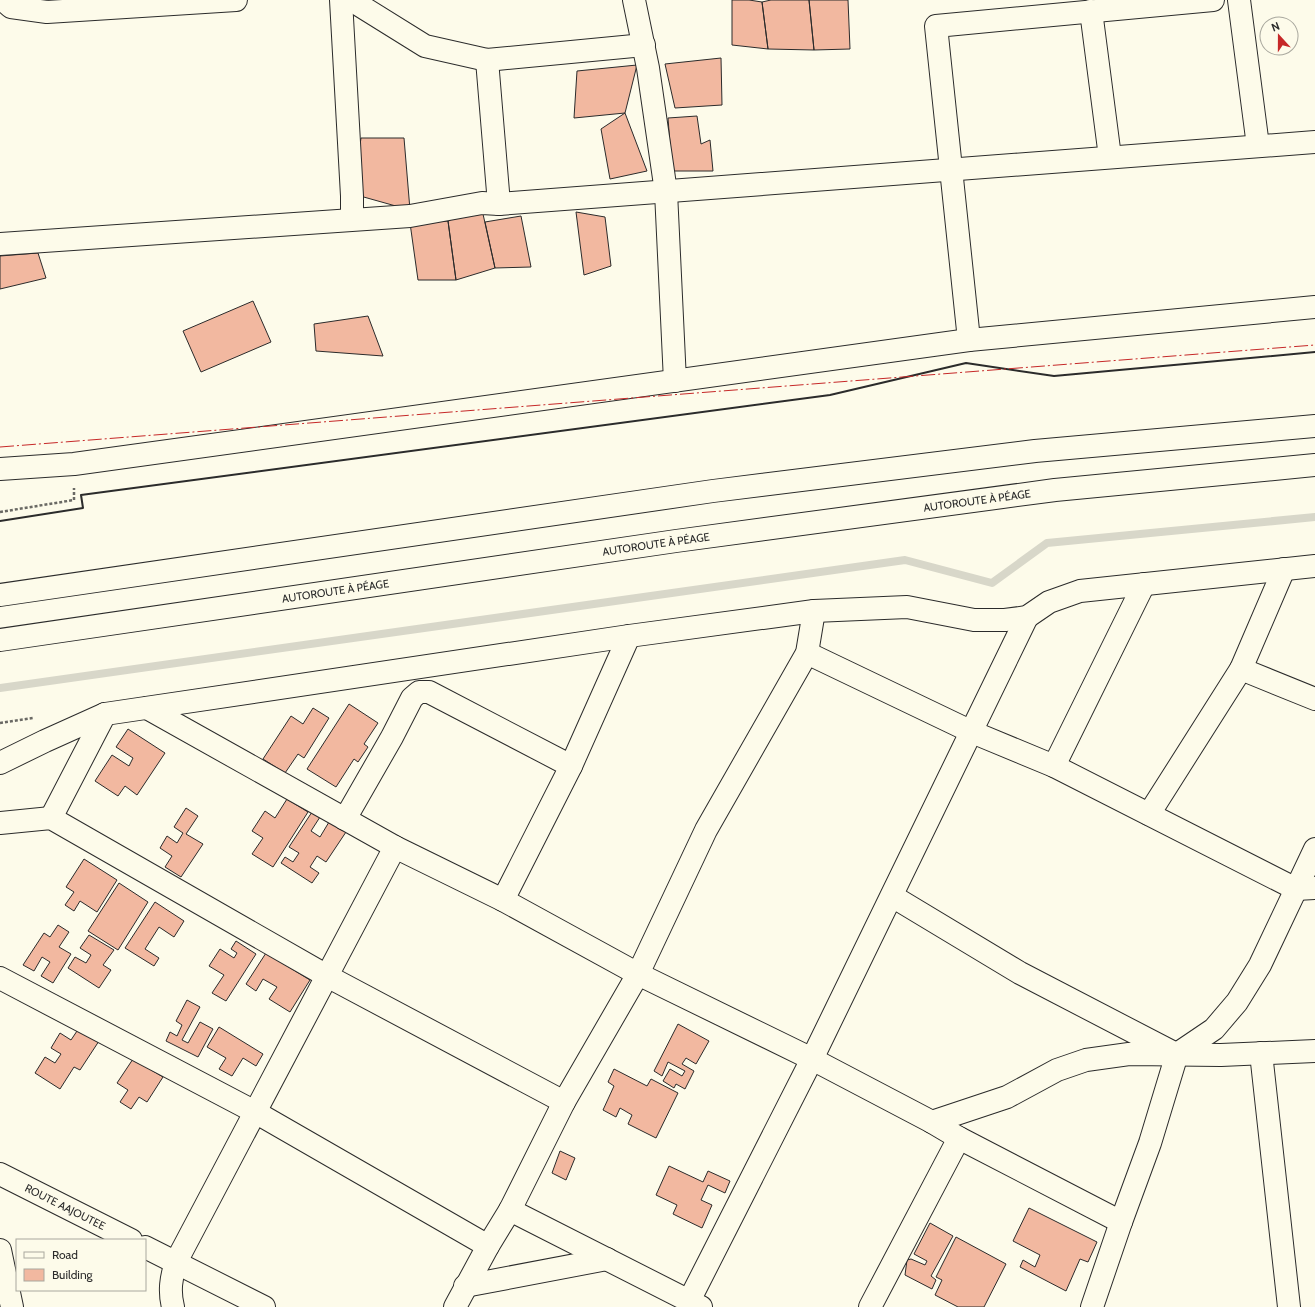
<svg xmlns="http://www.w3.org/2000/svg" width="1315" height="1307" viewBox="0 0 1315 1307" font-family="Cabin,sans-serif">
	<rect width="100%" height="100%" fill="#fdfbea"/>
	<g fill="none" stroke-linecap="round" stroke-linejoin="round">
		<path stroke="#d8d7c9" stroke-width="8" d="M 0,688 L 905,560 L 992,583 L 1047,543 L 1315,517"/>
	</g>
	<path fill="#f2b8a0" stroke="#2b2b2b" d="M 732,0 L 749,0 L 762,2 L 768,49 L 732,45 Z
		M 771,0 L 809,0 L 814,50 L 768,49 L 762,2 Z
		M 809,0 L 848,0 L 850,49 L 814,50 Z
		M 721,58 L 722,105 L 675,108 L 665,64 Z
		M 637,65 L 625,113 L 574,118 L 577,71 Z
		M 625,113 L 647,171 L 610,179 L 601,129 Z
		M 697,116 L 701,144 L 710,140 L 713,171 L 672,171 L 668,118 Z
		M 361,138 L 404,138 L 410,210 L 353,194 Z
		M 481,205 L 495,268 L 456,280 L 448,221 Z
		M 576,212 L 605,217 L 611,266 L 584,275 Z
		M 521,216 L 531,267 L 495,268 L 485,222 Z
		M 448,221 L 456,280 L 418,280 L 410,223 Z
		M 38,253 L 46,278 L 0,289 L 0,256 Z
		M 253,301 L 271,342 L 201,372 L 183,331 Z
		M 368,316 L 383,356 L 316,351 L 314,324 Z
		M 349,704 L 378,723 L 364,744 L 368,747 L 358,762 L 354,759 L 336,787 L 307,769 Z
		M 313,708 L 329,718 L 304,758 L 298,754 L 285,773 L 263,759 L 291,716 L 303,724 Z
		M 128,729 L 165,753 L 137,795 L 125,786 L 118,796 L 95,781 L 112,755 L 129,766 L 133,758 L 116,747 Z
		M 287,799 L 308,812 L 273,867 L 252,854 L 263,838 L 252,831 L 265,811 L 275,818 Z
		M 186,808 L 198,816 L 186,834 L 203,844 L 181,877 L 165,867 L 172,856 L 160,848 L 167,836 L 177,843 L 183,833 L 174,827 Z
		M 312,812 L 320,817 L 311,831 L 320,837 L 329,822 L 346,832 L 326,862 L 317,856 L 310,867 L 319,873 L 312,883 L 281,863 L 285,857 L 293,862 L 299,853 L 289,847 Z
		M 84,859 L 117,880 L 97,912 L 80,901 L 74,911 L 65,905 L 74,892 L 66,887 Z
		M 119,883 L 148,902 L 118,950 L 88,931 Z
		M 155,902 L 184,921 L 174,937 L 159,927 L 145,949 L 159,958 L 154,966 L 125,948 Z
		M 58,925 L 69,932 L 59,947 L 71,954 L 53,983 L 41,976 L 50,962 L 42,957 L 34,971 L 23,965 L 44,933 L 50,937 Z
		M 89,935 L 114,950 L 103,965 L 111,970 L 99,988 L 68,968 L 75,957 L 86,963 L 91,955 L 80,948 Z
		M 236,941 L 256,954 L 226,1001 L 212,993 L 224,975 L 209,966 L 220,949 L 234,958 L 237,953 L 231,949 Z
		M 266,953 L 310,980 L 290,1012 L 269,999 L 277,987 L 263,979 L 256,991 L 246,984 Z
		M 187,1000 L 200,1007 L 182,1040 L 188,1043 L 200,1022 L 213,1029 L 198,1057 L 166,1041 L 170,1032 L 177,1036 L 182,1025 L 176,1021 Z
		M 678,1024 L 709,1041 L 696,1064 L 686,1058 L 682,1064 L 694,1071 L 685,1089 L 676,1084 L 674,1088 L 663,1081 L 670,1069 L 682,1076 L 685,1071 L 668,1062 L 662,1076 L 654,1071 Z
		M 219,1027 L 263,1054 L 256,1066 L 243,1058 L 232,1076 L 219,1069 L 226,1058 L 207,1047 Z
		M 79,1028 L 99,1041 L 80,1070 L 74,1067 L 60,1089 L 35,1073 L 45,1057 L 55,1063 L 61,1054 L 51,1048 L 60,1033 L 71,1040 Z
		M 133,1059 L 163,1077 L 147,1102 L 139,1097 L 131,1109 L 120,1102 L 128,1090 L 117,1083 Z
		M 614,1069 L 647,1086 L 651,1079 L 678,1093 L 656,1138 L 628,1124 L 632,1115 L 620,1108 L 616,1117 L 603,1110 L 614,1086 L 608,1082 Z
		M 560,1151 L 575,1158 L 566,1180 L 552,1173 Z
		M 669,1166 L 703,1182 L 708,1171 L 730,1181 L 725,1193 L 708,1185 L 701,1200 L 712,1205 L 702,1228 L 673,1214 L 677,1205 L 656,1195 Z
		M 1029,1208 L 1097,1242 L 1088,1262 L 1080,1259 L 1066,1291 L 1020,1267 L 1023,1260 L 1035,1267 L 1040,1255 L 1013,1241 Z
		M 930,1223 L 953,1236 L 931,1276 L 936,1280 L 932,1289 L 905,1275 L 907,1260 L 911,1259 L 925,1265 L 927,1261 L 914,1254 Z
		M 956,1237 L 1006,1264 L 984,1307 L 958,1307 L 935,1295 L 942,1280 L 936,1277 Z"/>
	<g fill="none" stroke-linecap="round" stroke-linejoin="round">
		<defs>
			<g id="minor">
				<path d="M 3,0 L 11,7 L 47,12 L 236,0"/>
				<path d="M 341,0 L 352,196 L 352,219"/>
				<path d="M 351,0 L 425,46 L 487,60 L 644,45"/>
				<path d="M 634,0 L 648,68 L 666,192 L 675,381"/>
				<path d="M 1239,0 L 1258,146"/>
				<path d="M 1091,11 L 1110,157"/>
				<path d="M 487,60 L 499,204"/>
				<path d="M 0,244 L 410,216 L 482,203 L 499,204 L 1315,142"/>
				<path d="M 969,340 L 936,26 L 1213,0"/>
				<path d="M 0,469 L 74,464 L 969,340 L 1315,307"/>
				<path d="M 807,653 L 972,732 L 1054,766 L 1296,889 L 1315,888"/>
				<path d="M 1241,669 L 1284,569"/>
				<path d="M 147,708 L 395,847 L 503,900 L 638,974 L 812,1059 L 932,1122 L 959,1138 L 1121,1222"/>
				<path d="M 0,763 L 45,741 L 105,714 L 629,636 L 814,611 L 907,607 L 974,620 L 1005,620 L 1027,617 L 1049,602 L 1080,591 L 1315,566"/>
				<path d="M 1054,766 L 1144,584"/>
				<path d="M 1149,814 L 1241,669 L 1315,699"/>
				<path d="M 51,818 L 105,714"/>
				<path d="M 345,819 L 392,737 L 412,698 L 419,692 L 429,692 L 571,766"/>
				<path d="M 0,823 L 51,818 L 327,976 L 564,1102"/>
				<path d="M 892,896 L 1020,973 L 1174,1053"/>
				<path d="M 503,900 L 571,766 L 629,636"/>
				<path d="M 0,978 L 255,1112 L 488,1246"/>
				<path d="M 1261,1053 L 1289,1307"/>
				<path d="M 932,1122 L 1007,1097 L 1057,1070 L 1086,1060 L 1129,1054 L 1221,1055 L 1315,1051"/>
				<path id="s1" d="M 0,1174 L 131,1240"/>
				<path d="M 510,1210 L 701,1307"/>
				<path d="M 145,1247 L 264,1307"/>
				<path d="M 0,1250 L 12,1307"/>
				<path d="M 465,1286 L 607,1259"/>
				<path d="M 689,1301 L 812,1059 L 1027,617"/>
				<path d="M 173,1307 C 169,1291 171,1278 176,1262 L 395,847"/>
				<path d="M 455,1307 L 488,1246 L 510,1210 L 564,1102 L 638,974 L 706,830 L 807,653 L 814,611"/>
				<path d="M 870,1307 L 959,1138"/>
				<path d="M 1092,1307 L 1121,1222 L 1150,1143 L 1177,1054 L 1214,1029 L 1237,1002 L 1260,965 L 1315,849"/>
			</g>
			<g id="highway">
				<path d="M 0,595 L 713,491 L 1035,451 L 1315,426"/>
				<path id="s2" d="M 0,640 L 676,541 L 1055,490 L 1315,465"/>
			</g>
		</defs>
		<use href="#minor" stroke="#2b2b2b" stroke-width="24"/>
		<use href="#highway" stroke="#2b2b2b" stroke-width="24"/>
		<path stroke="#6a6964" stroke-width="2.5" stroke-dasharray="3 2" stroke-linecap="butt" d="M 0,512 L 74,500 L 74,488
			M 0,723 L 33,718"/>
		<use href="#minor" stroke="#fdfbea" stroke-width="22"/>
		<use href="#highway" stroke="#fdfbea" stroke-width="22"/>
		<path stroke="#2b2b2b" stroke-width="2" d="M 0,521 L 83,508 L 81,495 L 830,395 L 966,363 L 1054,376 L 1315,352"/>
		<path stroke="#c62828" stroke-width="1" stroke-dasharray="14 3 2 3" stroke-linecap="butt" d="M 0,447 L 1315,345"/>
	</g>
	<g text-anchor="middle" stroke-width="3" stroke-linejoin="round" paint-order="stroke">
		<g font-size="11" fill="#2b2b2b" stroke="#fdfbea">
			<text dy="4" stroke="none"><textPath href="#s2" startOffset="987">AUTOROUTE À PÉAGE</textPath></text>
			<text dy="4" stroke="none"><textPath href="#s2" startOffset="663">AUTOROUTE À PÉAGE</textPath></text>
			<text dy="4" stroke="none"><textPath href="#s2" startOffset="339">AUTOROUTE À PÉAGE</textPath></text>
			<text dy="4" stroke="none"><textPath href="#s1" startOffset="73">ROUTE AAJOUTEE</textPath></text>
		</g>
	</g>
	<rect x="16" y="1239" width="130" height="52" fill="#fdfbea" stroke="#a9a89e"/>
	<rect x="24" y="1252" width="20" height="6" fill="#fdfbea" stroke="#a9a89e"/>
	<text x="52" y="1259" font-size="12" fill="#2b2b2b">Road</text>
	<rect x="24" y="1269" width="20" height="12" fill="#f2b8a0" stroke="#a9a89e"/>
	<text x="52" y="1279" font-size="12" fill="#2b2b2b">Building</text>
	<g transform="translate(1279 36) rotate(339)"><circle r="19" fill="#fdfbea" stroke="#a9a89e"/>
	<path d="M0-3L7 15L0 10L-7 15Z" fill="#c62828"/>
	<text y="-6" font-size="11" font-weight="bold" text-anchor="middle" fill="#2b2b2b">N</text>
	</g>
</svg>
